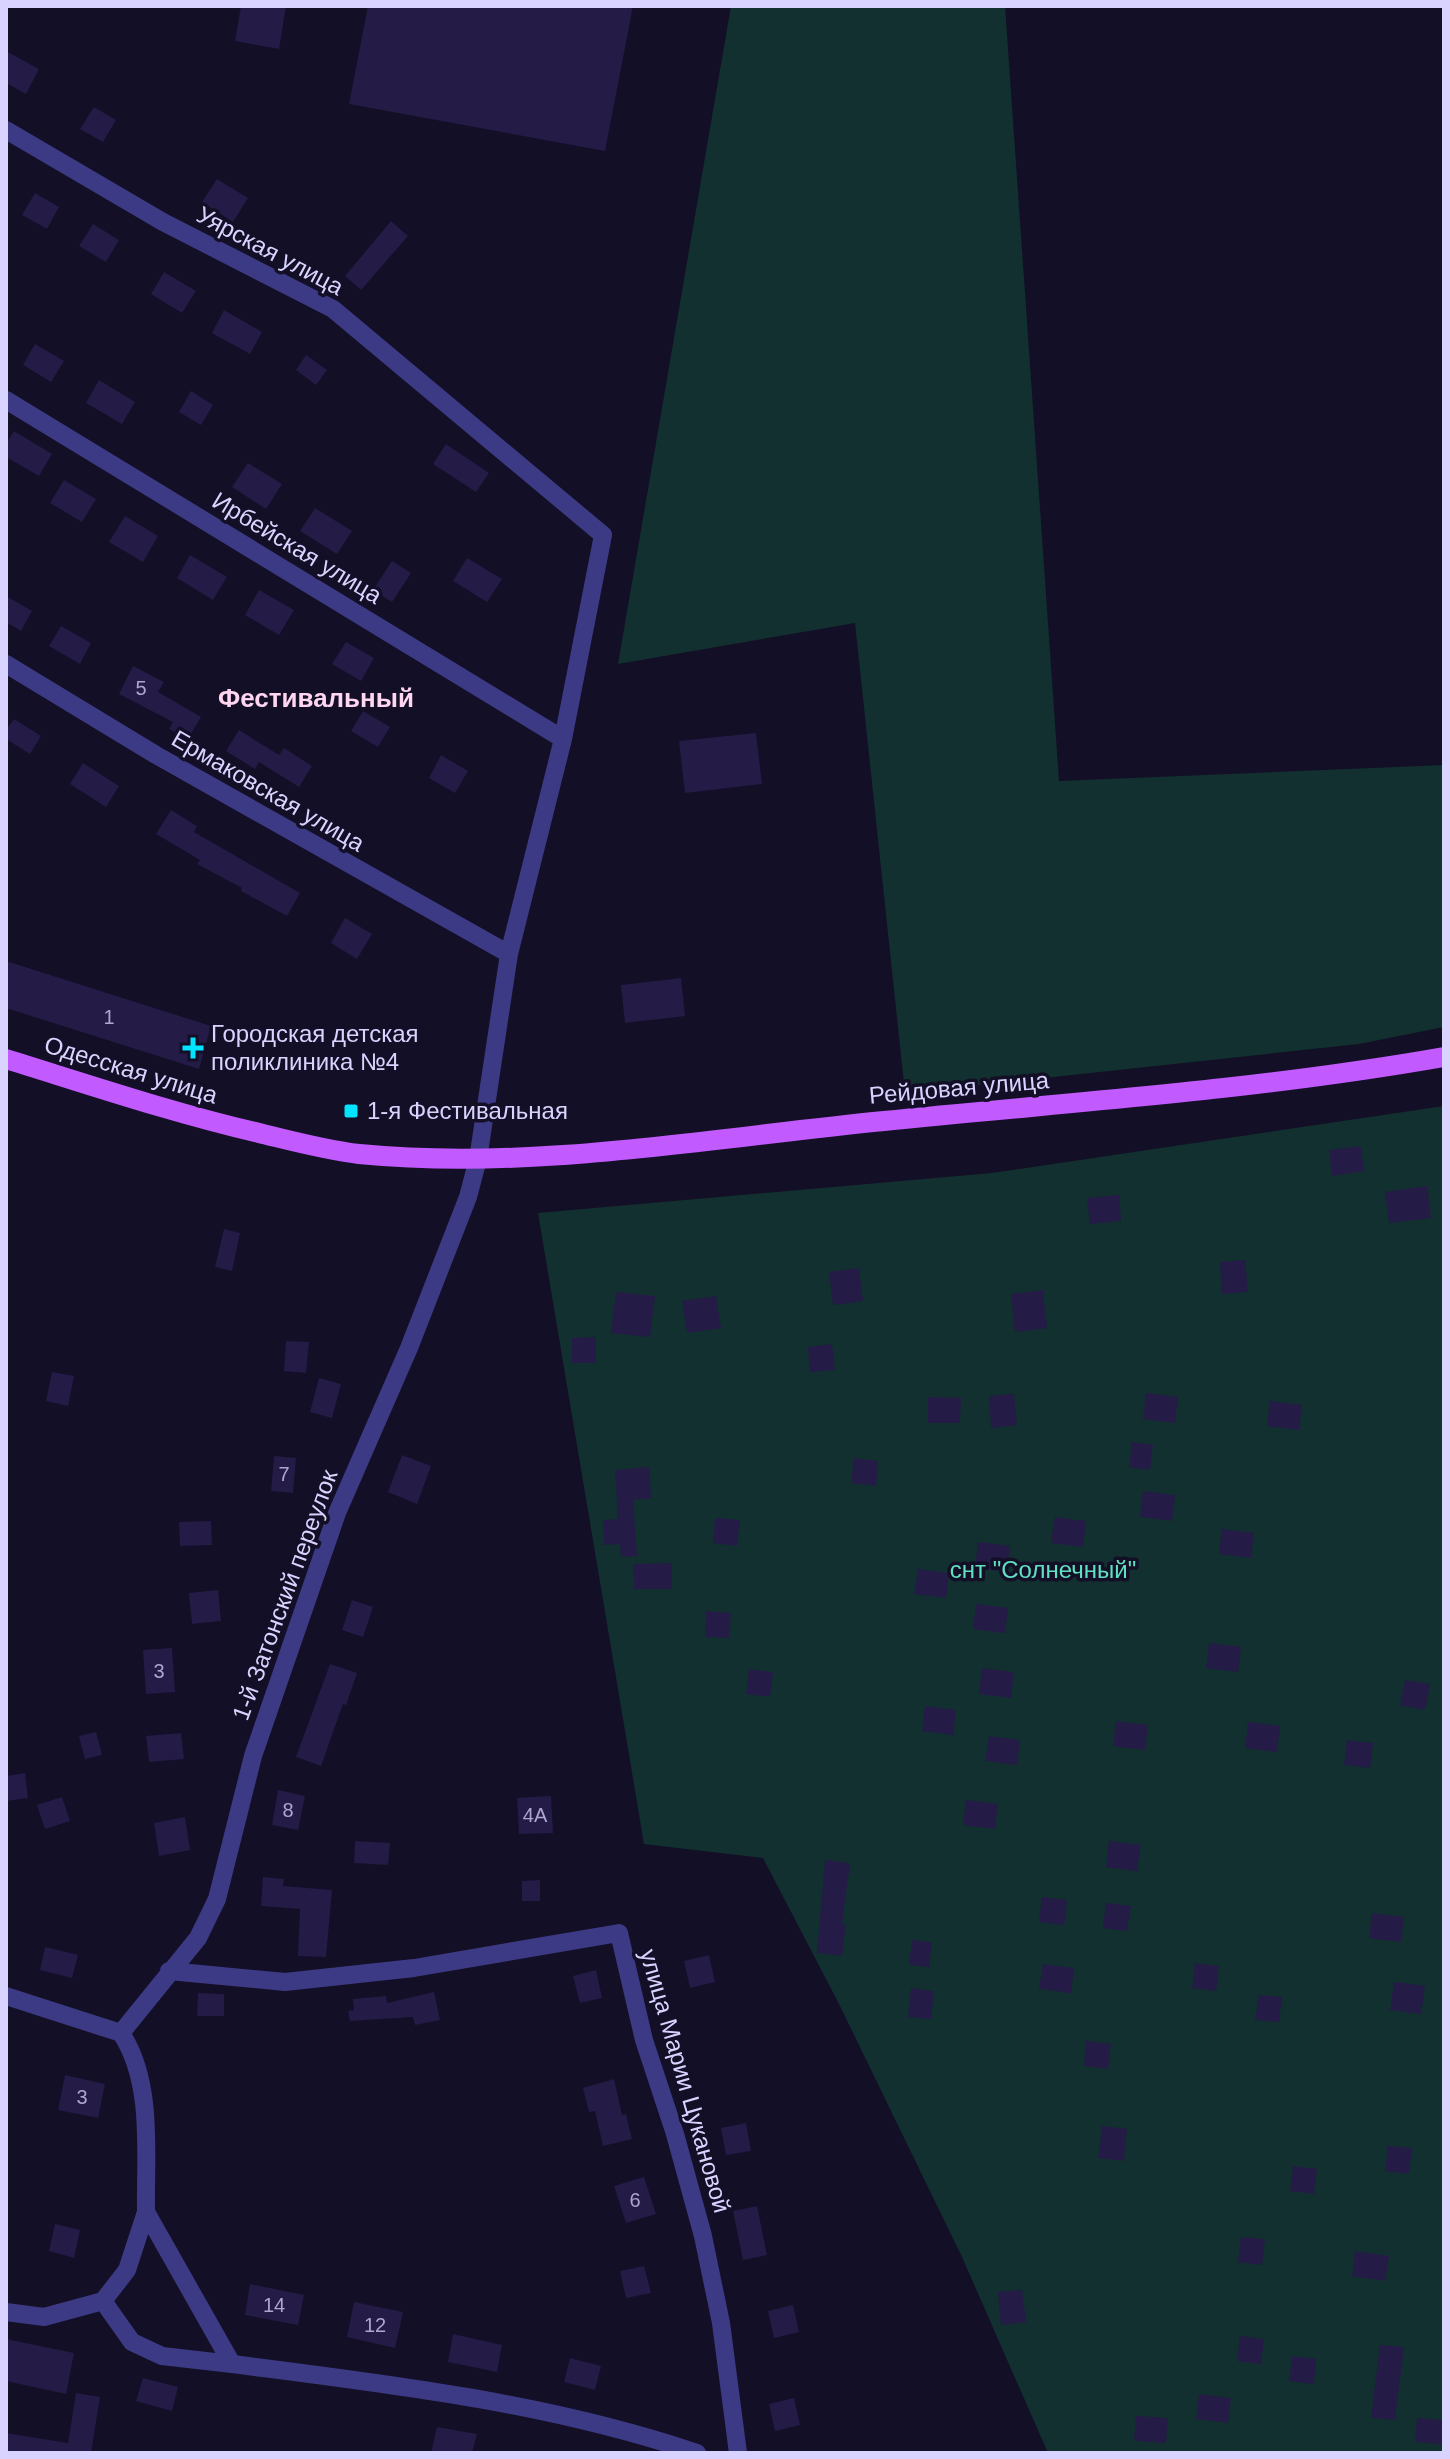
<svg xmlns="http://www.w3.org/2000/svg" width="1450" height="2459" viewBox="0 0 1450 2459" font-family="Arial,sans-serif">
	<rect width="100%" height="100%" fill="#130f26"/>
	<path fill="#12302f" d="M 731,6 L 1005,6 L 1059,781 L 1444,765 L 1444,1027 L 1359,1044 L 905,1093 L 855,623 L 618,664 Z
		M 1444,1106 L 1444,2453 L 1048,2453 L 962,2257 L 839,2004 L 763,1858 L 644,1844 L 538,1213 L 992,1173 Z"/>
	<path fill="#241b47" d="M 241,6 L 286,6 L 279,49 L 235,41 Z
		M 368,6 L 633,6 L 605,151 L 349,104 Z
		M 6,51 L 39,69 L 26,94 L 6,83 Z
		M 94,107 L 116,120 L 103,142 L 80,129 Z
		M 217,179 L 248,198 L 233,222 L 202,202 Z
		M 35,193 L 59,207 L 47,229 L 22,215 Z
		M 391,221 L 408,236 L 361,290 L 345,276 Z
		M 93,224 L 119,240 L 106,262 L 79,246 Z
		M 164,272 L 196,291 L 182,313 L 151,294 Z
		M 224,310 L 262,332 L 250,354 L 212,333 Z
		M 35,344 L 64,361 L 51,382 L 23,365 Z
		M 306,355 L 327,370 L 316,385 L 296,370 Z
		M 99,380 L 135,402 L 122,424 L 86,403 Z
		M 191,391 L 213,405 L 201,425 L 179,412 Z
		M 14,431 L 52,454 L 39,476 L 6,457 L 6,444 Z
		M 446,444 L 489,473 L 476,492 L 433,464 Z
		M 248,463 L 282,484 L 266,509 L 232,487 Z
		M 64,480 L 96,499 L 82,522 L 50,503 Z
		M 315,508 L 352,531 L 337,554 L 300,531 Z
		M 125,516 L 158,536 L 143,562 L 109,542 Z
		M 190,555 L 227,577 L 213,600 L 177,578 Z
		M 467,558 L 502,579 L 487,602 L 453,581 Z
		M 392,561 L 411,573 L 392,602 L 373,590 Z
		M 259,590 L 294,610 L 279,635 L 245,615 Z
		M 6,596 L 32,611 L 21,631 L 6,622 Z
		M 61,626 L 91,643 L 80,664 L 49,646 Z
		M 346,642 L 374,658 L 361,681 L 332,664 Z
		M 133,666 L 164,682 L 158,692 L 201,717 L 188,739 L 169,729 L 173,722 L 119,694 Z
		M 363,711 L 390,727 L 378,747 L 351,731 Z
		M 14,719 L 41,736 L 30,754 L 6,739 L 6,730 Z
		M 239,730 L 279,755 L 284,748 L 312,766 L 299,787 L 259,762 L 255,769 L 226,751 Z
		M 756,733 L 762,784 L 685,793 L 679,741 Z
		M 441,755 L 468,771 L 455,793 L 429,778 Z
		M 83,763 L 119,786 L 106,807 L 70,784 Z
		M 171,810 L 197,826 L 194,832 L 300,893 L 287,916 L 241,891 L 242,888 L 197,864 L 200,860 L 156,834 Z
		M 345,918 L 372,934 L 357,959 L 331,943 Z
		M 6,961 L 211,1026 L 199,1069 L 6,1008 Z
		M 681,978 L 685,1016 L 625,1023 L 621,985 Z
		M 1361,1146 L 1364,1171 L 1332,1176 L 1329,1150 Z
		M 1427,1186 L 1431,1218 L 1389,1223 L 1385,1192 Z
		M 1119,1195 L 1121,1221 L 1090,1224 L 1087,1198 Z
		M 224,1229 L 240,1233 L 232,1271 L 215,1267 Z
		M 1245,1260 L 1248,1292 L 1222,1294 L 1220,1262 Z
		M 859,1268 L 863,1301 L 833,1305 L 829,1272 Z
		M 1043,1290 L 1047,1328 L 1015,1332 L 1011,1294 Z
		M 616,1292 L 655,1296 L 650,1337 L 611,1333 Z
		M 716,1296 L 721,1328 L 687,1333 L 682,1301 Z
		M 596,1337 L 596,1363 L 572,1363 L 572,1338 Z
		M 286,1341 L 309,1342 L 306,1373 L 284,1371 Z
		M 832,1344 L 835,1370 L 810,1372 L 808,1347 Z
		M 52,1372 L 74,1376 L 68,1406 L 46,1401 Z
		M 319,1378 L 341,1384 L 332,1418 L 310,1412 Z
		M 1146,1393 L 1178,1397 L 1175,1423 L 1143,1419 Z
		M 1014,1394 L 1017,1425 L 991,1428 L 989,1396 Z
		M 928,1397 L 961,1398 L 960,1423 L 928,1423 Z
		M 1270,1401 L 1302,1405 L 1299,1430 L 1267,1426 Z
		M 1132,1442 L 1153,1445 L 1150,1470 L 1129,1467 Z
		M 402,1455 L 431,1466 L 417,1504 L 388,1492 Z
		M 274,1456 L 296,1458 L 293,1493 L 271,1491 Z
		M 854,1458 L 878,1461 L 876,1486 L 851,1483 Z
		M 649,1467 L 651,1498 L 633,1500 L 637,1556 L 621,1557 L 620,1544 L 604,1545 L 603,1520 L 618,1519 L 615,1470 Z
		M 1143,1491 L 1175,1495 L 1172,1521 L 1140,1517 Z
		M 1055,1517 L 1086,1521 L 1083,1547 L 1051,1543 Z
		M 715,1518 L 740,1520 L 737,1546 L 713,1543 Z
		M 211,1521 L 212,1545 L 180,1546 L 179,1522 Z
		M 1222,1529 L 1254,1533 L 1251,1558 L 1219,1554 Z
		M 978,1542 L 1010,1546 L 1007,1572 L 975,1568 Z
		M 672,1563 L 672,1589 L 634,1589 L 633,1564 Z
		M 918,1569 L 949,1573 L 946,1598 L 914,1594 Z
		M 218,1590 L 221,1621 L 192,1624 L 189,1593 Z
		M 352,1600 L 373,1607 L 363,1637 L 342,1630 Z
		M 976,1604 L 1008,1608 L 1005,1633 L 973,1629 Z
		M 706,1611 L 731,1613 L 729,1638 L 705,1637 Z
		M 1209,1643 L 1241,1647 L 1238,1672 L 1206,1668 Z
		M 172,1648 L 175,1692 L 146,1694 L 143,1650 Z
		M 330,1664 L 357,1673 L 346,1705 L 343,1704 L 321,1766 L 296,1757 Z
		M 982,1668 L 1014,1672 L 1011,1698 L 979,1694 Z
		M 749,1669 L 773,1672 L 770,1697 L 746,1694 Z
		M 1405,1680 L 1430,1684 L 1425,1710 L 1400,1705 Z
		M 925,1706 L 956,1710 L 953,1735 L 922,1731 Z
		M 1116,1721 L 1148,1725 L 1145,1750 L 1113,1746 Z
		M 1248,1722 L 1280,1726 L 1277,1752 L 1245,1748 Z
		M 96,1732 L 102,1755 L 85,1759 L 79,1736 Z
		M 181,1733 L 184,1759 L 149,1762 L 146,1736 Z
		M 989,1736 L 1020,1740 L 1017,1765 L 985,1761 Z
		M 1347,1740 L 1373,1743 L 1370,1768 L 1344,1765 Z
		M 25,1773 L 28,1798 L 6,1801 L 6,1776 Z
		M 278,1790 L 305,1796 L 298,1830 L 272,1825 Z
		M 551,1796 L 553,1833 L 519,1834 L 517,1798 Z
		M 62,1797 L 70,1821 L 45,1829 L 37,1805 Z
		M 966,1800 L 998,1804 L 995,1829 L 963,1825 Z
		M 185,1817 L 190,1850 L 159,1856 L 154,1823 Z
		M 355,1841 L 390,1843 L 388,1865 L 354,1863 Z
		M 1109,1841 L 1141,1845 L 1137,1871 L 1106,1867 Z
		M 825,1860 L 850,1863 L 842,1924 L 846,1924 L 842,1956 L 817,1953 Z
		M 263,1877 L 284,1879 L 283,1886 L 332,1890 L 326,1957 L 298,1956 L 300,1909 L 261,1906 Z
		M 540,1880 L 540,1901 L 522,1901 L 522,1881 Z
		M 1042,1897 L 1067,1900 L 1064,1925 L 1039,1922 Z
		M 1106,1903 L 1131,1906 L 1127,1931 L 1103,1928 Z
		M 1372,1913 L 1404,1917 L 1401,1942 L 1369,1938 Z
		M 912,1940 L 932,1942 L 929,1967 L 909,1965 Z
		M 45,1947 L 78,1955 L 72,1978 L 40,1970 Z
		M 709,1955 L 715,1982 L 690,1988 L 684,1961 Z
		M 1195,1963 L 1219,1966 L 1216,1991 L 1192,1988 Z
		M 1043,1964 L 1074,1968 L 1071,1993 L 1039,1989 Z
		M 596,1970 L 602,1998 L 580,2003 L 573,1976 Z
		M 1394,1982 L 1425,1986 L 1421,2014 L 1390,2010 Z
		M 911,1988 L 934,1991 L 931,2019 L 908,2017 Z
		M 434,1992 L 440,2020 L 415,2025 L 413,2017 L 350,2021 L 348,2011 L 354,2010 L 353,1999 L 386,1996 L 387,2003 Z
		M 198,1993 L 224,1994 L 224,2016 L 197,2016 Z
		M 1259,1995 L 1282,1997 L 1279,2022 L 1255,2020 Z
		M 1086,2041 L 1111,2044 L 1108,2069 L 1084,2066 Z
		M 65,2075 L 105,2084 L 98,2118 L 58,2110 Z
		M 614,2079 L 622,2115 L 626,2114 L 632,2139 L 603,2146 L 595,2111 L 589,2112 L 583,2088 Z
		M 746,2123 L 751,2151 L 726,2155 L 721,2128 Z
		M 1102,2126 L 1127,2129 L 1124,2161 L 1098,2158 Z
		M 1388,2146 L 1412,2148 L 1409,2174 L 1385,2171 Z
		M 1293,2166 L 1317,2169 L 1314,2194 L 1290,2191 Z
		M 644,2177 L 656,2214 L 626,2223 L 614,2186 Z
		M 757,2206 L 767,2255 L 743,2260 L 733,2211 Z
		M 55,2224 L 80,2230 L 74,2258 L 49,2251 Z
		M 1241,2237 L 1265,2239 L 1262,2265 L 1238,2262 Z
		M 1355,2251 L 1389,2256 L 1385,2281 L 1352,2276 Z
		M 644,2266 L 651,2293 L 626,2298 L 620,2271 Z
		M 250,2284 L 304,2295 L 298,2325 L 245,2315 Z
		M 1022,2290 L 1026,2322 L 1001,2325 L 998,2292 Z
		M 354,2302 L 403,2312 L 395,2348 L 347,2337 Z
		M 793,2305 L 799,2332 L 774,2338 L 768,2311 Z
		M 453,2334 L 502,2345 L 497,2372 L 448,2362 Z
		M 1240,2336 L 1264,2339 L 1261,2364 L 1237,2361 Z
		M 6,2339 L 74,2353 L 66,2394 L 6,2381 Z
		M 1380,2345 L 1404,2347 L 1395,2420 L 1371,2418 Z
		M 1292,2356 L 1316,2359 L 1314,2384 L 1289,2381 Z
		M 570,2358 L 601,2366 L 595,2390 L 564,2382 Z
		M 143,2378 L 178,2387 L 172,2411 L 136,2401 Z
		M 76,2393 L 100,2397 L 91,2453 L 6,2453 L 6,2433 L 68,2443 Z
		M 1199,2394 L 1231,2398 L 1228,2423 L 1196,2419 Z
		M 794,2398 L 800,2425 L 775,2431 L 769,2404 Z
		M 1136,2416 L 1168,2418 L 1166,2443 L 1134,2441 Z
		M 1417,2418 L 1443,2420 L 1441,2444 L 1415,2442 Z
		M 437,2427 L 477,2434 L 472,2453 L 431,2453 Z"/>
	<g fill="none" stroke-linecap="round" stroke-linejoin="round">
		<path stroke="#3d3a85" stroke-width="18" d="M 6,130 L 163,222 L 333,309 L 603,535 L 563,739 L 509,954 L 478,1159 L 468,1197 L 409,1348 L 337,1513 L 253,1756 L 217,1899 L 198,1938 L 121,2033
			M 6,400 L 563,739
			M 6,664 L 156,755 L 509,954
			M 169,1971 L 285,1982 L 414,1968 L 619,1933 L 644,2040 L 675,2134 L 703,2236 L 721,2323 L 738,2453
			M 6,1996 L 121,2033 C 154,2083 145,2155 146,2212
			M 103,2301 L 132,2342 L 162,2356 L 232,2364
			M 6,2312 L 44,2317 L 103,2301 L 127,2270 L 146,2212 L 232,2364 C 388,2384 546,2402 697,2453"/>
		<path stroke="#c25bff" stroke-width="20" d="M 6,1059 C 90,1085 173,1113 259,1133 C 292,1141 325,1150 359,1154 C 535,1171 710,1138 884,1121 C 1072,1102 1257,1090 1444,1057"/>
	</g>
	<g fill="#00e5ff" stroke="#130f26" stroke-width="3">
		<path d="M189 1036h8v8h8v8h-8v8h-8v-8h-8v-8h8z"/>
		<rect x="343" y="1103" width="16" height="16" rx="4"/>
	</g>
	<g text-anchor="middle" stroke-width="7" stroke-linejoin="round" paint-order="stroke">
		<g font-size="20" fill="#aca6d1">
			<text x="141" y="695">5</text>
			<text x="109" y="1024">1</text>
			<text x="284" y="1481">7</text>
			<text x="159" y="1678">3</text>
			<text x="288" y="1817">8</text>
			<text x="535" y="1822">4А</text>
			<text x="82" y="2104">3</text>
			<text x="635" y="2207">6</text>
			<text x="274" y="2312">14</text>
			<text x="375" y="2332">12</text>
		</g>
		<g font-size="24" fill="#d9d4ff" stroke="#130f26">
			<text transform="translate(270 251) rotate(28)" y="8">Уярская улица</text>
			<text transform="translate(297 548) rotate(31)" y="8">Ирбейская улица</text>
			<text transform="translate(268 791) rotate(30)" y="8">Ермаковская улица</text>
			<text transform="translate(131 1070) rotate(17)" y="8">Одесская улица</text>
			<text transform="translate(959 1088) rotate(-5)" y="8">Рейдовая улица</text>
			<text transform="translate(285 1595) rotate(-70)" y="8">1-й Затонский переулок</text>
			<text transform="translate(685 2081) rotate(74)" y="8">улица Марии Цукановой</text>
		</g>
		<g font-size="24" fill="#d9d4ff" stroke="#130f26" text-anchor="start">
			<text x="211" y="1042">Городская детская<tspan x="211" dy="28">поликлиника №4</tspan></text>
			<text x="367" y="1119">1-я Фестивальная</text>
		</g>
		<g font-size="24" fill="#5fe0c0" stroke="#130f26">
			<text x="1043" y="1578">снт "Солнечный"</text>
		</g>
		<g font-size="26" font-weight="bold" fill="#ffd6f0" stroke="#130f26">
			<text x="316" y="707">Фестивальный</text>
		</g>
	</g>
	<rect width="1450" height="2459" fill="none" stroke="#d9d4ff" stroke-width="16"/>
</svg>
